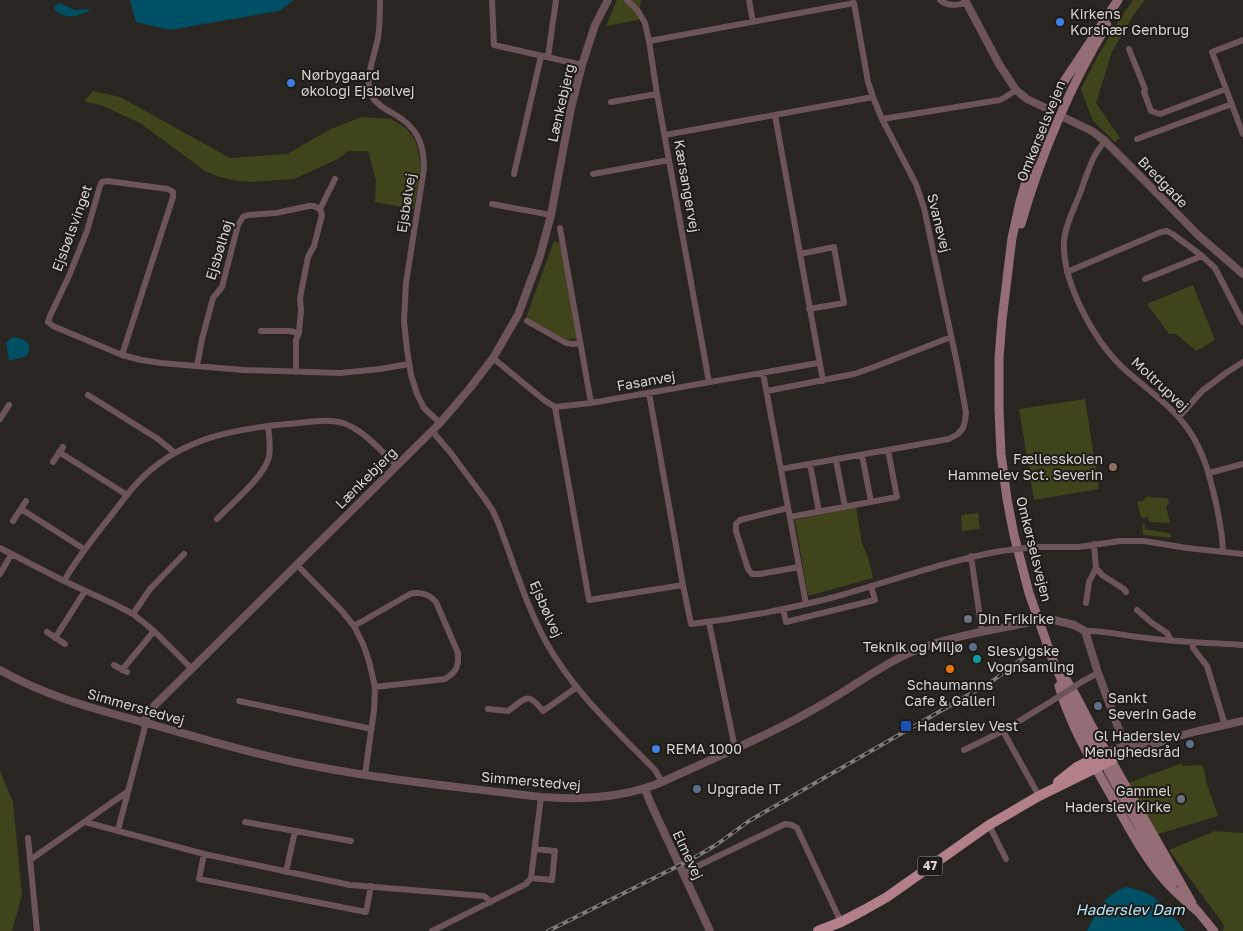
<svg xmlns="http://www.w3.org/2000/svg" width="1243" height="931" viewBox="0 0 1243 931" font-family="'Golos Text',sans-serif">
	<rect width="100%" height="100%" fill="#292521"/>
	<path fill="#3f441b" d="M 617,0 L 641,0 L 638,20 L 606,26 Z
		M 1133,0 L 1145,0 L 1134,14 L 1112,52 L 1096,103 L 1120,138 L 1115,142 L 1093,121 L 1081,89 C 1096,58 1113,28 1133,0 Z
		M 93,91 L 120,97 L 230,158 L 287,154 L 331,129 L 362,117 L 391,119 L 406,128 L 416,142 L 421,164 L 414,209 L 375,202 L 376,180 L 368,151 L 348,151 L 338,159 L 294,179 L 252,182 L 237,181 L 220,177 L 205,171 L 140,123 L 103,106 L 84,101 Z
		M 554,241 L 560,243 L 577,338 L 567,340 L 526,318 Z
		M 1193,285 L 1215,340 L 1196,351 L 1176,334 L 1169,334 L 1147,304 Z
		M 1085,399 L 1099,489 L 1034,500 L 1019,409 Z
		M 1146,497 L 1167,498 L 1169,503 L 1166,507 L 1170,523 L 1149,522 L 1148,517 L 1141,518 L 1137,502 L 1143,501 Z
		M 856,507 L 862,543 L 868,557 L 873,578 L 808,596 L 795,520 Z
		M 978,513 L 980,529 L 962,531 L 961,515 Z
		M 1145,524 L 1145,529 L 1168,533 L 1170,534 L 1171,538 L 1145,535 L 1143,534 L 1142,525 Z
		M 1182,763 L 1182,766 L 1203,765 L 1207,784 L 1218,816 L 1158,834 L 1128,783 Z
		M 0,771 L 13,802 L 22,895 L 12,931 L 0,931 Z
		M 1215,831 L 1243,833 L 1243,931 L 1223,931 L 1224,925 L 1169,850 Z"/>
	<path fill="#005065" d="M 130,0 L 294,0 L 279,11 L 170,30 L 136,22 Z
		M 60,3 L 75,10 L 89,9 L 89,11 C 76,17 65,20 54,9 L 55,6 Z
		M 14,337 C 27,339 33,344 27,356 L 12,360 L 9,360 L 6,343 L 10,339 Z
		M 1125,887 C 1135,889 1144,891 1152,896 C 1163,904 1177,920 1185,931 L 1086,931 L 1088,929 C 1098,908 1103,897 1125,887 Z"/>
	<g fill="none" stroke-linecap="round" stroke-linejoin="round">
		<path stroke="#6d5458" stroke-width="6" d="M 380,0 C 380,13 380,26 378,38 C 375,54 364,80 371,95 C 376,104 385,109 394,114 C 417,127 424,143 424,168 L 406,283 L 404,321 L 407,350 L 411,375 L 417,394 L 424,408 L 440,423
			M 492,0 L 494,45 L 582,65
			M 627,0 L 638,11 L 645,23 L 649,41 L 657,94 L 709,382
			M 749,0 L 753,22
			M 940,0 C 948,7 957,5 967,3
			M 1243,40 L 1212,52 L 1243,134
			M 649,41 L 854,3 L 868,82 L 873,97 L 882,119 L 916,184 L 924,208 L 958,368 L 966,413 L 965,421 L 963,428 L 958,434 L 949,439 L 781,469
			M 1129,49 L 1145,89 L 1144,92 L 1151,111 L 1160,114 L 1226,89
			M 548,57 L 556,0
			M 611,102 L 657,94
			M 775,115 L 823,381
			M 882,119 L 1000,100 L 1007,96 L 1016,90
			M 665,135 L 873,97
			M 1137,139 L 1232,104
			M 1105,141 C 1101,146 1097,151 1094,157 C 1088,169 1084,183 1079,196 C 1073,211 1065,226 1064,242 C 1062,282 1094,340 1122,367 C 1144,387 1171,405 1188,429 C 1204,452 1210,477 1216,503 C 1219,519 1223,535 1223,552
			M 514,174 L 541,56
			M 593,174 L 669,160
			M 492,204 L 551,215
			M 320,209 L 335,179
			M 560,228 L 591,403
			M 800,254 L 834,247 L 844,303 L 809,309
			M 1067,272 L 1161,232 L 1167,231 L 1174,235 L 1202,256 L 1215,268 L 1243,322
			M 1145,279 L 1202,256
			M 527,321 L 566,343 L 573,344 L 580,343
			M 261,331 L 289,331 L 299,333
			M 122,355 L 173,197 L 173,192 L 168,189 L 107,181 L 102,182 L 100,186 L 87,231 L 69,276 L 50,316 L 48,322 L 53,326 L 122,355 L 141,360 L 161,363 L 243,370 L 340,373 L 380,369 L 409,364
			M 493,358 L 544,400 L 555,407 L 591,403 L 818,363
			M 197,366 L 202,339 L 213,298 L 222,287 L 238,225 L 243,217 L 248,215 L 276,213 L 309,206 L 314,206 L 320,209 L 322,215 L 314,246 L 308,257 L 300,298 L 301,310 L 299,333 L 296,340 L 296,372
			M 763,373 L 806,604
			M 767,391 L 854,374 L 874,367 L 951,337
			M 649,393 L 683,585 L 691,624 C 741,618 790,609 838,596 C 892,581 945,561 1001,551
			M 88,395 L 158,439 L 175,453
			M 555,407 L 589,600 L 683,585
			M 1179,417 L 1202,391 L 1226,373 L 1243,362
			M 0,419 L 9,405
			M 432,431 L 450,452 L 485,499 L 493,511 L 499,525 C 514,564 526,605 546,642 C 573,691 616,730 655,770 L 662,782
			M 59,452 L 127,495
			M 862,455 L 871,502
			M 836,460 L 845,507
			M 53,462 L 63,447
			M 810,464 L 819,512
			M 1209,473 L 1243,464
			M 788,508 L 740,520 L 736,524 L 736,531 L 748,569 L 752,574 L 760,574 L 799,567
			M 21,509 L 84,549
			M 790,517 L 897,497 L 888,450
			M 217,519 C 232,503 264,477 269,457 C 271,447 269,436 268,426
			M 13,521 L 26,501
			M 1034,547 L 1079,547 L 1120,541 L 1144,541 L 1187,548 L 1243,554
			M 0,548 L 64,581 L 114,604 L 133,614 L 154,631 L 192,669
			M 971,556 L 982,632
			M 297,565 L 341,610 L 354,626 L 363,644 L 369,661 L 375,687 L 374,710 L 365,775
			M 1096,568 L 1102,575 L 1124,589 L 1126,592
			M 0,574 L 11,555
			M 64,581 C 77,558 93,538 110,517 C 121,503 131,488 144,476 C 184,438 234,429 287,424 C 307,423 332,416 350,426 C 368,435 382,452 396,465
			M 1086,603 L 1089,582 L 1096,568 L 1094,544
			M 783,609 L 786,622 L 875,600 L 871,586
			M 1137,610 L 1152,623 L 1167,633 L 1171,640
			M 133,614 L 150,589 L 184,554
			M 709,622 L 735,748
			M 354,626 L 410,594 C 421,591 429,594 436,602 L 458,653 L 458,662 L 456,669 L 452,674 L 445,679 L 375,687
			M 1085,631 C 1105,630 1125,636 1146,638 C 1178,642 1211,643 1243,645
			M 47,632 L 65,644
			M 55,638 L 85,591
			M 1192,642 L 1193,648 L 1207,666 L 1225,725
			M 114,665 L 127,672
			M 122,670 L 154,631
			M 1083,681 L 1098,673
			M 239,701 L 372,729
			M 488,709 L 508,711 C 526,698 527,691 543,711 L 577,687
			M 1003,731 L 1039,796
			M 964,750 L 1003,731 L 1047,704
			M 85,822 L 204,854 L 350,885 L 484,896 L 491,902
			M 245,822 L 351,841
			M 989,825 L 1006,859
			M 118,830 L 146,723
			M 28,838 L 37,931
			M 204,854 L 199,879 L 366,912 L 371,886
			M 30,860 L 127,792
			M 286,872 L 295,831
			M 683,873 L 785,824 L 792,825 L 797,828 L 841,922
			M 531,878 L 552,880 L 555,851 L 535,849
			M 432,931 L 526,884 L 531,878 L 541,797"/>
		<path stroke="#6d5458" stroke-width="8" d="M 965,0 L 999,64 L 1016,90 L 1027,99 L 1050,110
			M 1061,116 L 1092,131 L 1105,141 L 1142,178 L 1198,235 L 1243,274
			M 1054,620 L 1074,625 L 1085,631 L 1098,673 L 1125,746
			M 0,670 C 48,698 103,711 157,726 C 214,742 271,759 330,769 C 399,782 470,788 541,797 C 581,800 624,798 662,782 C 716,757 772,734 823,704 C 855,686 885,662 919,649 C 952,636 992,630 1026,623
			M 143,723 L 153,707 L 440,423 L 470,388 L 493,358 L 518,315 L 540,256 L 551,215 L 571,108 L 582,65 L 595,25 L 608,0
			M 1107,752 L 1125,746 L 1151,741
			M 1112,760 L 1171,738 L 1198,731 L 1243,721
			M 645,789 L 650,802 L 710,931"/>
		<path stroke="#956d74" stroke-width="9" d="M 1021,224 C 1041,155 1070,86 1107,25
			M 1067,681 L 1076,696 L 1091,725 L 1192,903
			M 1059,686 C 1070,726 1093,763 1113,799 C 1129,828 1145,859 1167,883 C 1176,893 1187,902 1198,912
			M 1096,750 L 1076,714 L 1052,658 L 1029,593 L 1014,535 L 1007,499 L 1001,454 L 999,409 L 999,358 L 1002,320 L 1012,238 L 1020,202 L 1035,150 L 1050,110 L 1063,83 L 1118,0
			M 1108,770 L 1149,845 L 1175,881
			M 1195,908 L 1214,931"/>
		<path stroke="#b38089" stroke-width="10" d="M 1058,782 L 1077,767 L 1107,752
			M 818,931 L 841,922 L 864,910 L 887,897 L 989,825 L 1039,796 L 1112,760"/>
		<defs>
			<path id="rail" d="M 548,931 L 692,859 L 716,845 L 749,821 L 991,682 L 1009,669 L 1034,649"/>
		</defs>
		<use href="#rail" stroke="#807c79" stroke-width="4"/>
		<use href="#rail" stroke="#1f1b17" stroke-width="2" stroke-dasharray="5.5" stroke-linecap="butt"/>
		<path stroke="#6d5458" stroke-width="6" d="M 1001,551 L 1034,547
			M 1047,704 L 1083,681"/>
		<path stroke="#6d5458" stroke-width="8" d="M 1026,623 L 1040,620 L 1054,620"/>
	</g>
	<g fill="#3f7fe0" stroke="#1f1b17" stroke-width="2">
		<circle cx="1060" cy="22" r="5"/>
		<circle cx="291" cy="83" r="5"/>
		<circle cx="656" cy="749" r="5"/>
	</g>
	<circle fill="#8d6e63" stroke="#1f1b17" stroke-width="2" cx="1113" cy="467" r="5"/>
	<g fill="#6b7280" stroke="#1f1b17" stroke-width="2">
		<circle cx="968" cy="619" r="5"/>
		<circle cx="1181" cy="799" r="5"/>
	</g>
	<g fill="#5c6f8a" stroke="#1f1b17" stroke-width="2">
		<circle cx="973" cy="647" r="5"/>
		<circle cx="1098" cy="706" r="5"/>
		<circle cx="1190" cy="744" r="5"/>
		<circle cx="697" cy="789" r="5"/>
	</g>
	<circle fill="#0f9aa8" stroke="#1f1b17" stroke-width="2" cx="977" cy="659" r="5"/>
	<circle fill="#e8710a" stroke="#1f1b17" stroke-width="2" cx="950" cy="669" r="5"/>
	<rect fill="#1a4fb4" stroke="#1f1b17" stroke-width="2" x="900" y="720" width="12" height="12" rx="2.5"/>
	<g text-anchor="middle" stroke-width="4" stroke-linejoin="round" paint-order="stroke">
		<rect fill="#1f1b17" stroke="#a09d9a" stroke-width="1" x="917.5" y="856.5" width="25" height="19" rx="4"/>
		<g font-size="12" font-weight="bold" fill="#d8d5d2">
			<text x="930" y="870">47</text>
		</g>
		<g font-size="14" fill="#d8d5d2" stroke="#1f1b17" text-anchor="start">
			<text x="1070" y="19">Kirkens<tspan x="1070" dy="16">Korshær Genbrug</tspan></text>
			<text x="301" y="80">Nørbygaard<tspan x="301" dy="16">økologi Ejsbølvej</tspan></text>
			<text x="1103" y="464" text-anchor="end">Fællesskolen<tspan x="1103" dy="16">Hammelev Sct. Severin</tspan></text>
			<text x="978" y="624">Din Frikirke</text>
			<text x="963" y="652" text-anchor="end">Teknik og Miljø</text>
			<text x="987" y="656">Slesvigske<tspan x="987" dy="16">Vognsamling</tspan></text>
			<text x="950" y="690" text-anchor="middle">Schaumanns<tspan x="950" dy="16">Cafe &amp; Galleri</tspan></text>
			<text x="1108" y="703">Sankt<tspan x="1108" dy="16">Severin Gade</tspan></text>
			<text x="917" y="731">Haderslev Vest</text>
			<text x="1180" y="741" text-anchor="end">Gl Haderslev<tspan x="1180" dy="16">Menighedsråd</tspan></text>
			<text x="666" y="754">REMA 1000</text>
			<text x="707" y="794">Upgrade IT</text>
			<text x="1171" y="796" text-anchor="end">Gammel<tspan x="1171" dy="16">Haderslev Kirke</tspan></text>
		</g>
		<g font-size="14" fill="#d8d5d2" stroke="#1f1b17">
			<text transform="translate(561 103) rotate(-77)" y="5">Lænkebjerg</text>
			<text transform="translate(1041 131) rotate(-68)" y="5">Omkørselsvejen</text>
			<text transform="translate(1163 182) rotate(46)" y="5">Bredgade</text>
			<text transform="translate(687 186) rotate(80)" y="5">Kærsangervej</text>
			<text transform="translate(406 203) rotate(-81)" y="5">Ejsbølvej</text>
			<text transform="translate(939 223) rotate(76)" y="5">Svanevej</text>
			<text transform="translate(72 228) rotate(-70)" y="5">Ejsbølsvinget</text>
			<text transform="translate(219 250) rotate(-73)" y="5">Ejsbølhøj</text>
			<text transform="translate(646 381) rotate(-10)" y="5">Fasanvej</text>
			<text transform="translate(1160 384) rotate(43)" y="5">Moltrupvej</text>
			<text transform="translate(366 478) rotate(-45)" y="5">Lænkebjerg</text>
			<text transform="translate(1034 549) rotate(76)" y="5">Omkørselsvejen</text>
			<text transform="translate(546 609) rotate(66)" y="5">Ejsbølvej</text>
			<text transform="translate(136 707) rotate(16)" y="5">Simmerstedvej</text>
			<text transform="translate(531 781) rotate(5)" y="5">Simmerstedvej</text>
			<text transform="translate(688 855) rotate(65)" y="5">Elmevej</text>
		</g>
		<g font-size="15" font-style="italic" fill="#b0e7fc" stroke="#1f1b17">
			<text x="1130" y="915">Haderslev Dam</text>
		</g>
	</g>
</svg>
